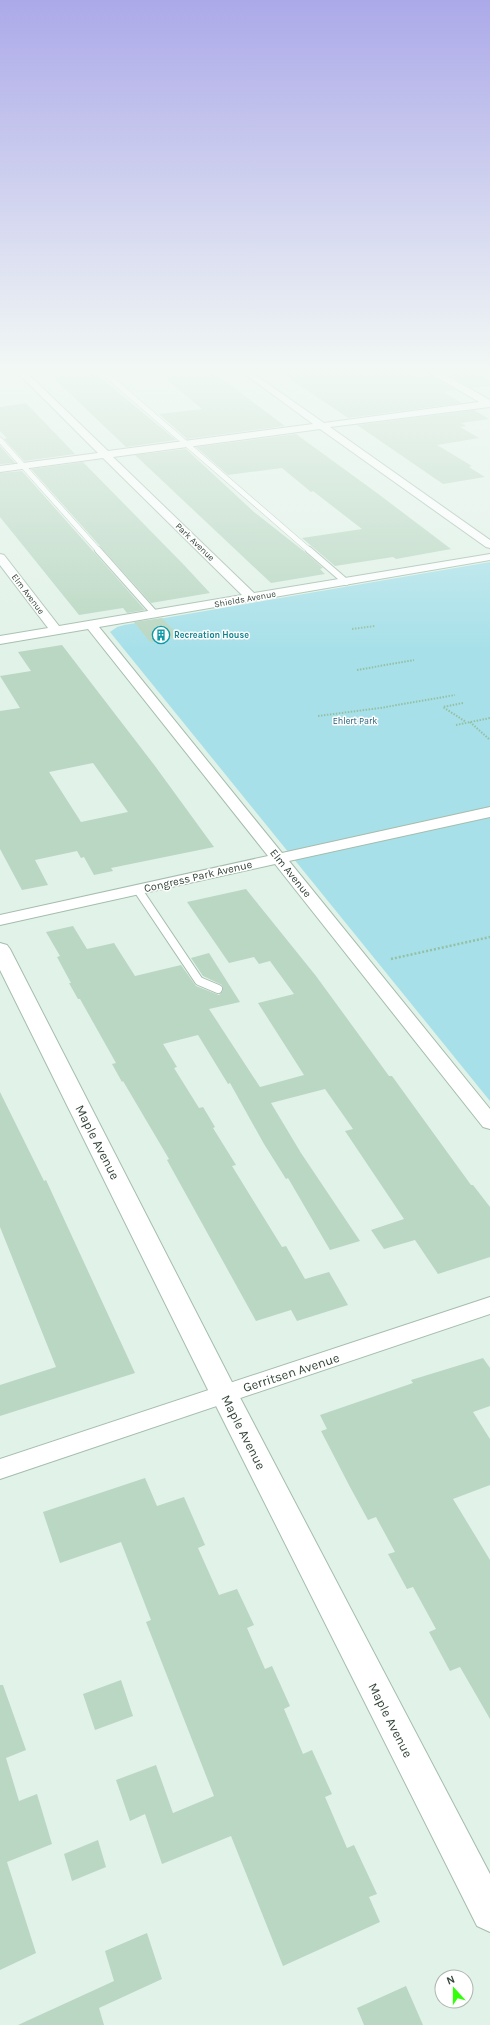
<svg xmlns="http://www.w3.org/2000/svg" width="490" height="2025" viewBox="0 0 490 2025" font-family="Karla,sans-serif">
	<rect width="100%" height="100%" fill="#e1f2e8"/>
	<path fill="#a7e0e9" d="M 490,562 L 490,1101 L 110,632 L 117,627 L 124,625 Z"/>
	<path fill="#b9d7c2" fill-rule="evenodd" d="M 44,369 L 90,369 L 176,440 L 126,447 Z
		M 195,369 L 209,369 L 285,426 L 187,439 L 159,414 L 202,409 L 159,373 Z
		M 276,369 L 358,369 L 364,373 L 404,369 L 418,377 L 430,375 L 456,390 L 443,392 L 462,403 L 348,418 Z
		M 472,370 L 490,381 L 490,386 L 472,388 L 446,373 Z
		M 26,403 L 75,454 L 24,461 L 4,439 L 7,438 L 0,431 L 0,407 Z
		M 474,410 L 489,419 L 461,423 L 466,426 L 460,427 L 479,438 L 437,445 L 472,466 L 469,467 L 485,477 L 443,484 L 357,425 Z
		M 296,434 L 377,493 L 451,549 L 396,559 L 393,557 L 335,566 L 302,538 L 362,529 L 313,491 L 311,492 L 282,468 L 228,475 L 196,447 Z
		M 0,446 L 15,463 L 0,464 Z
		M 186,449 L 254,512 L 305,552 L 323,568 L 320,569 L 325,574 L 271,583 L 135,455 Z
		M 83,462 L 184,565 L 210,593 L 151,603 L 31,469 Z
		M 22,471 L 93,551 L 145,610 L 127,613 L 123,608 L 79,615 L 0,517 L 0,473 Z
		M 162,618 L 180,637 L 150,642 L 134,622 Z
		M 62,645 L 155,766 L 214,847 L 111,868 L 113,871 L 94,875 L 84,857 L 81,858 L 77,851 L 35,860 L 48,885 L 22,890 L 0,849 L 0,711 L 20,708 L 0,676 L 31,671 L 18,652 ZM 93,763 L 128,812 L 81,822 L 49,772 Z
		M 246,889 L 316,976 L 389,1076 L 392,1076 L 471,1185 L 473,1185 L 490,1207 L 490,1257 L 438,1274 L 415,1240 L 384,1249 L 371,1230 L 404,1219 L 345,1131 L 353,1129 L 325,1089 L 271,1103 L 301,1153 L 360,1241 L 330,1250 L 288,1178 L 286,1179 L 264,1144 L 230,1083 L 228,1084 L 198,1035 L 163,1044 L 177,1067 L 174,1068 L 199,1108 L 203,1107 L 215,1127 L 213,1128 L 236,1165 L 232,1166 L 282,1247 L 286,1246 L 305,1279 L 329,1272 L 348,1305 L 297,1321 L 291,1310 L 256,1321 L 167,1160 L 169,1159 L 123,1081 L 122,1082 L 112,1064 L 116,1063 L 80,999 L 78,999 L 69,983 L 71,983 L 57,957 L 60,956 L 46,932 L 73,926 L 87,949 L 114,943 L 135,976 L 181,965 L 196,986 L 219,995 L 223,991 L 222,985 L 203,976 L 191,958 L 209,953 L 240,1002 L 209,1009 L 260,1087 L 304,1075 L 258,1003 L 294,994 L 270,961 L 259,964 L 254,957 L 229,963 L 187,902 Z
		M 0,1092 L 44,1181 L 46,1180 L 135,1373 L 0,1416 L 0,1385 L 56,1367 L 0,1227 Z
		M 483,1358 L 490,1368 L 490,1406 L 473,1412 L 490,1439 L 490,1485 L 453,1499 L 490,1560 L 490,1719 L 460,1667 L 450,1671 L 429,1632 L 436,1629 L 413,1587 L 407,1589 L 388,1554 L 395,1552 L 376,1517 L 368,1520 L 350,1487 L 321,1431 L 327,1429 L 320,1415 L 413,1383 L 411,1380 Z
		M 145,1478 L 157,1506 L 184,1497 L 205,1545 L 198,1548 L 219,1595 L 237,1589 L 254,1625 L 247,1628 L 265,1669 L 272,1666 L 290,1706 L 284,1709 L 303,1754 L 312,1750 L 332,1794 L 325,1797 L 347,1848 L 354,1845 L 377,1894 L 369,1897 L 380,1922 L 283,1966 L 231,1836 L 162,1864 L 145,1814 L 130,1821 L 116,1780 L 156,1765 L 173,1813 L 214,1796 L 146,1622 L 151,1620 L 121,1542 L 60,1563 L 43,1512 Z
		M 121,1680 L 133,1716 L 95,1730 L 83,1694 Z
		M 0,1685 L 3,1685 L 26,1750 L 6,1758 L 19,1801 L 37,1794 L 52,1844 L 7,1862 L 36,1953 L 0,1970 Z
		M 98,1840 L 106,1867 L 72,1881 L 64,1854 Z
		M 147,1933 L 162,1979 L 99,2008 L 104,2025 L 18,2025 L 114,1981 L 105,1951 Z
		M 406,1986 L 423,2025 L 364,2025 L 357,2008 Z"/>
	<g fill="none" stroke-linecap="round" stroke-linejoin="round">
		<defs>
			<path id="service-far2" d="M 100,369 L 310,551
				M 0,440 L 99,551"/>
			<path id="service-far1" d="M 98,550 L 155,614
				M 309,550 L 346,582"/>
			<path id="service" d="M 138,890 L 199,981 L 218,989"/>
			<path id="minor" d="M 14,369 L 23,369 L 108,451 L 313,424 L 238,369 L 247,369 L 324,423 L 479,402 L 426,371 L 425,369 L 435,369 L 490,400 L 490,407 L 330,427 L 490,540 L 490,548 L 486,547 L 320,429 L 113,457 L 254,593 L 490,554 L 490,560 L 99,627 L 282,853 L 490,807 L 490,817 L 289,861 L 490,1109 L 490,1129 L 483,1127 L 275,864 L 0,925 L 0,915 L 268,856 L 88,629 L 0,644 L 0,636 L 48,628 L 0,565 L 0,554 L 4,555 L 59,626 L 242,595 L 103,458 L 0,472 L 0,466 L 98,453 Z
				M 490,1297 L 490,1314 L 0,1479 L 0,1459 Z"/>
			<path id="tertiary" d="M 0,943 L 7,945 L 10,949 L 235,1388 L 490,1874 L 490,1932 L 477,1926 L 210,1394 L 0,970 Z"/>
		</defs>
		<use href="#service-far2" stroke="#a4bdad" stroke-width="6"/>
		<use href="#service-far1" stroke="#a4bdad" stroke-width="8"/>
		<use href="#service" stroke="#a4bdad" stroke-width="10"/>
		<use href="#minor" stroke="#a4bdad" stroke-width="2"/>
		<use href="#tertiary" stroke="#a4bdad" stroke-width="2"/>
		<path stroke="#94c0a3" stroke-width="2" stroke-dasharray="1.5 1.5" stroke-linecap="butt" d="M 352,629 L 375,626
			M 357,670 L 414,660
			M 463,703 L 443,707 L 466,722
			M 318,716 L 380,708 L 455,695
			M 470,722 L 490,740
			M 456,725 L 490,718"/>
		<path stroke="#94c0a3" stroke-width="2.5" stroke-dasharray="2 2" stroke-linecap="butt" d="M 391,959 L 490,937"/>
		<use href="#service-far2" stroke="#fff" stroke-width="5"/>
		<use href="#service-far1" stroke="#fff" stroke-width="6"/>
		<use href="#service" stroke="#fff" stroke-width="8"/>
		<use href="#minor" fill="#fff" fill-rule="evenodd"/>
		<use href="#tertiary" fill="#fff" fill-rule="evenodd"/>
	</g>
	<linearGradient id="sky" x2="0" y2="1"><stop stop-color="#aca9e9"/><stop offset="0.57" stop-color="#f2f9f5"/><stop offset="1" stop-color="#f2f9f5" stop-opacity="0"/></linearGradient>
	<rect width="490" height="652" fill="url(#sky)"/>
	<defs>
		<symbol id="building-ring" viewBox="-11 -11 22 22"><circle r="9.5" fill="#fff" stroke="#0f9aa8" stroke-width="1.5"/><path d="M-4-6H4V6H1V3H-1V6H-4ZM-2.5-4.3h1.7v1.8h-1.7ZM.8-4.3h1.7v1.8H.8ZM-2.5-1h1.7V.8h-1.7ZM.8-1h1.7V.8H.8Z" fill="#0f9aa8"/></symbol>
	</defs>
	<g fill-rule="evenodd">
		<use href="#building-ring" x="151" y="625" width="20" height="20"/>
	</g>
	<g text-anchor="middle" stroke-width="3" stroke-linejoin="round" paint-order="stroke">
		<g font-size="9" fill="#324337" stroke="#fff">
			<text transform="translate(195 542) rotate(44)" y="3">Park Avenue</text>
			<text transform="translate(28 594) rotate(53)" y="3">Elm Avenue</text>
			<text transform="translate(245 599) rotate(-10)" y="3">Shields Avenue</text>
		</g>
		<g font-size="9" font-weight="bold" fill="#0d838f" stroke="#fff" text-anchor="start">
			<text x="174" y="638">Recreation House</text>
		</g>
		<g font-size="9" fill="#235d77" stroke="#fff">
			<text x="355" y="724">Ehlert Park</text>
		</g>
		<g font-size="11" fill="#324337" stroke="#fff">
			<text transform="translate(291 873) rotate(51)" y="4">Elm Avenue</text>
			<text transform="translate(198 876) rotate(-13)" y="4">Congress Park Avenue</text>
		</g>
		<g font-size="13" fill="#324337" stroke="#fff">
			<text transform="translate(98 1142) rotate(63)" y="5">Maple Avenue</text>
			<text transform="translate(291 1372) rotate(-18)" y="5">Gerritsen Avenue</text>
			<text transform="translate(244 1432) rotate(63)" y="5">Maple Avenue</text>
			<text transform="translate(391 1720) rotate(63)" y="5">Maple Avenue</text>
		</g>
	</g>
	<g transform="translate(454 1989) rotate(339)"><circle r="19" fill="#ffffff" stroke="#adb4af"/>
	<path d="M0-3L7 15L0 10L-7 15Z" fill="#33ff0b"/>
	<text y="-6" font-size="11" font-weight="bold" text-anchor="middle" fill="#324337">N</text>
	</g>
</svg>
